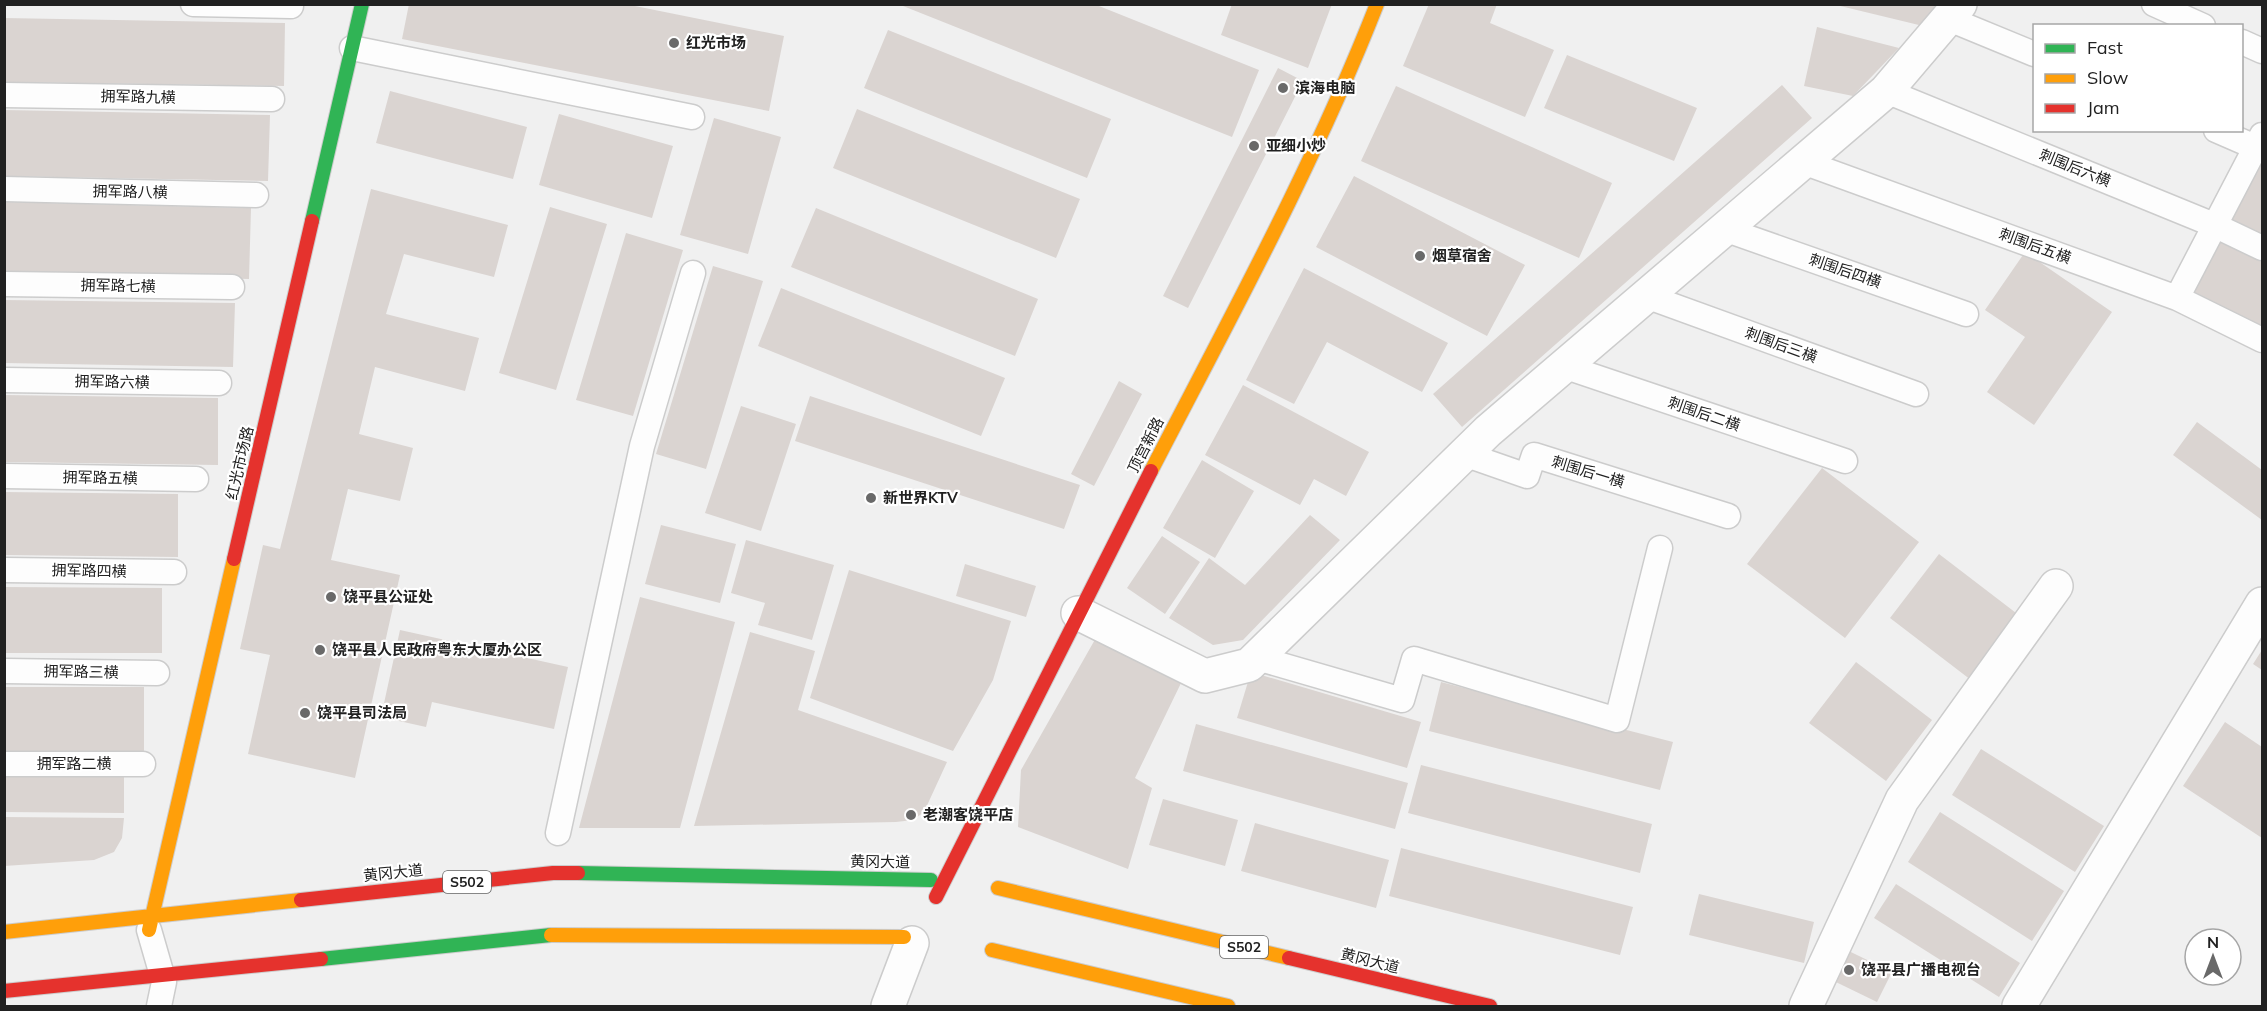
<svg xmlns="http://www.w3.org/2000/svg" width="2267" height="1011" viewBox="0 0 2267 1011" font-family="Mulish,'Noto Sans SC',sans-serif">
	<rect width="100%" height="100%" fill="#f0f0f0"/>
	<path fill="#dad4d1" d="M 409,4 L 625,4 L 784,36 L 769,111 L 402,39 Z
		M 898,4 L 1094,4 L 1259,70 L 1232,137 Z
		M 1232,4 L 1332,4 L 1308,68 L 1221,35 Z
		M 1429,4 L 1497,4 L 1490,23 L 1554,50 L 1525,117 L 1403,66 Z
		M 1832,4 L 1937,4 L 1923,26 Z
		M 4,18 L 285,23 L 284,86 L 4,82 Z
		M 1817,27 L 1899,48 L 1853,96 L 1804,86 Z
		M 888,30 L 1111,119 L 1087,178 L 864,88 Z
		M 1567,55 L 1697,108 L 1674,161 L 1544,108 Z
		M 1278,68 L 1303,81 L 1188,308 L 1163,296 Z
		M 1782,85 L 1812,118 L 1462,427 L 1433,394 Z
		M 1396,86 L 1612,183 L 1579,258 L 1361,161 Z
		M 390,91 L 527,127 L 513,179 L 376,143 Z
		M 857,109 L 1080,199 L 1056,258 L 833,168 Z
		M 4,110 L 270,115 L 268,181 L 4,176 Z
		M 559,114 L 673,146 L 652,218 L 539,185 Z
		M 714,118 L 781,137 L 748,254 L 680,235 Z
		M 2262,158 L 2262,239 L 2227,223 Z
		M 1354,176 L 1525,265 L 1487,336 L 1316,247 Z
		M 371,189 L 508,225 L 494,277 L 404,254 L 386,314 L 479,338 L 465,391 L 375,367 L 359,434 L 413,448 L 400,501 L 348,489 L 331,560 L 400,575 L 355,778 L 248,754 L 270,655 L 240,649 L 263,545 L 280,549 Z
		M 4,202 L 251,208 L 249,279 L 4,273 Z
		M 550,207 L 607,224 L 556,390 L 499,373 Z
		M 816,208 L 1038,299 L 1015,356 L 791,267 Z
		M 626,233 L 683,250 L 633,416 L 576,400 Z
		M 2218,234 L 2262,256 L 2262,334 L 2187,298 Z
		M 2025,252 L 2112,312 L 2034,425 L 1987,392 L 2025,337 L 1985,310 Z
		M 713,266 L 763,281 L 706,469 L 656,454 Z
		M 1304,268 L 1448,343 L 1422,392 L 1327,342 L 1294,404 L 1246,380 Z
		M 781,288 L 1005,378 L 981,436 L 758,346 Z
		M 4,300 L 235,303 L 233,367 L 4,363 Z
		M 1119,381 L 1142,394 L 1094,486 L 1071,474 Z
		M 1243,385 L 1369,452 L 1346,496 L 1314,479 L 1300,505 L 1205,455 Z
		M 4,395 L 218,398 L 218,465 L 4,462 Z
		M 810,396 L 1080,485 L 1064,529 L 795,441 Z
		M 741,406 L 796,424 L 761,531 L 705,513 Z
		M 2197,422 L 2262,470 L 2262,520 L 2173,455 Z
		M 1202,460 L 1254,491 L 1215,558 L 1163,528 Z
		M 1822,468 L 1919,542 L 1845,638 L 1747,564 Z
		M 4,492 L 178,494 L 178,557 L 4,555 Z
		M 1310,515 L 1340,540 L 1243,640 L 1213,645 L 1169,618 L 1209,558 L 1245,585 Z
		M 661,525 L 736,544 L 720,603 L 645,584 Z
		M 1162,536 L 1200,562 L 1165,614 L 1127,588 Z
		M 746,540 L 834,565 L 812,640 L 758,625 L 765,603 L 731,593 Z
		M 1939,554 L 2020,616 L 1971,680 L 1890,618 Z
		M 965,564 L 1036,586 L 1026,617 L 956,596 Z
		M 849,570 L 1011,621 L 993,680 L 953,751 L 810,698 Z
		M 4,587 L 162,588 L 162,653 L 4,653 Z
		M 640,597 L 735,622 L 680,828 L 579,828 Z
		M 400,630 L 568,667 L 554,729 L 432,702 L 426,727 L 381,717 Z
		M 750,632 L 815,651 L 798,710 L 947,762 L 924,812 L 913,820 L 896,822 L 694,826 Z
		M 1097,636 L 1183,679 L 1135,778 L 1152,788 L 1128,869 L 1018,827 L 1021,770 Z
		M 2262,650 L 2262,670 L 2253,664 Z
		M 1856,662 L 1932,720 L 1886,781 L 1809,723 Z
		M 1251,672 L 1421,722 L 1407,768 L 1237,718 Z
		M 1441,682 L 1673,742 L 1660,790 L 1429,731 Z
		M 4,687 L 144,687 L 144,751 L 4,751 Z
		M 2225,722 L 2262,747 L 2262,838 L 2183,786 Z
		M 1196,724 L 1408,783 L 1395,829 L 1183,771 Z
		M 1981,749 L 2104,826 L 2075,872 L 1952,795 Z
		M 1421,765 L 1652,824 L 1640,873 L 1408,813 Z
		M 4,774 L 124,775 L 124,813 L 4,812 Z
		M 1163,799 L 1238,820 L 1225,866 L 1149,845 Z
		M 1940,812 L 2064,891 L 2032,941 L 1908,862 Z
		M 4,817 L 124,818 L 122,838 L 114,852 L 94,860 L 4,866 Z
		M 1255,823 L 1389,860 L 1376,908 L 1241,871 Z
		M 1401,848 L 1633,907 L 1620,955 L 1389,896 Z
		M 1896,884 L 2020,963 L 1999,997 L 1874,918 Z
		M 1699,894 L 1814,922 L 1804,963 L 1689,935 Z
		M 1822,938 L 1892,972 L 1877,1002 L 1807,968 Z"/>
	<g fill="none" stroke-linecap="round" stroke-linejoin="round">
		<defs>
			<path id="lane" d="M 193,4 L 291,6
				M 2154,4 L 2203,26
				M 1949,19 L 2034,54
				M 2242,42 L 2262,51
				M 352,48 L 692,117
				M 1886,91 L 2214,225 L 2262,248
				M 4,95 L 272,99
				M 2216,130 L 2262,150
				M 1803,162 L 2177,298 L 2262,340
				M 4,189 L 256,195
				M 1724,229 L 1966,314
				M 4,284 L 232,287
				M 1646,296 L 1916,394
				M 2177,298 L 2262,135
				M 1563,366 L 1845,461
				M 4,380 L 219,383
				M 1464,454 L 1527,476 L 1534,455 L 1728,516
				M 4,476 L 196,479
				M 4,570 L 174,572
				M 1257,658 L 1402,700 L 1414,659 L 1617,720 L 1660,548
				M 4,671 L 157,673
				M 4,764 L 143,764
				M 558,833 L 642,446 L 693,273
				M 149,930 L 164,982 L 159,1006"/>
			<path id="street" d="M 1078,613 L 1205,676 L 1249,665 L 1488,431 L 1886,91 L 1960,4
				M 888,1006 L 912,943
				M 1806,1006 L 1902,800 L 2056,586
				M 2019,1006 L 2262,604"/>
			<path id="fast" d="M 312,221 L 362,4
				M 578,873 L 931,880
				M 321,959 L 551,935"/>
			<path id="slow" d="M 1151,471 C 1230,318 1314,165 1377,4
				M 998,888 L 1289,958
				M 149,930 L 234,559
				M 4,932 L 301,900
				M 551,935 L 904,937
				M 992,950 L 1228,1006"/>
			<path id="jam" d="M 234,559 L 312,221
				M 936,897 L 1151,471
				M 301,900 L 553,873 L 578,873
				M 1289,958 L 1490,1006
				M 4,991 L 321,959"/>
		</defs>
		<use href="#lane" stroke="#ccc" stroke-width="27"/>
		<use href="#street" stroke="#ccc" stroke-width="36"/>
		<use href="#fast" stroke="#ccc" stroke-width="16"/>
		<use href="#slow" stroke="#ccc" stroke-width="16"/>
		<use href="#jam" stroke="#ccc" stroke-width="16"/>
		<use href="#lane" stroke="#fdfdfd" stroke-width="24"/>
		<use href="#street" stroke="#fdfdfd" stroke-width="33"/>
		<use href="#fast" stroke="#30b455" stroke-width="14"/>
		<use href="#slow" stroke="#ff9f0a" stroke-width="14"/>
		<use href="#jam" stroke="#e5322d" stroke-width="14"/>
	</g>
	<g fill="#696969" stroke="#fff" stroke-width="2">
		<circle cx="674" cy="43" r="6"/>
		<circle cx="1283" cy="88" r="6"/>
		<circle cx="1254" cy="146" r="6"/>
		<circle cx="1420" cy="256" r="6"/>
		<circle cx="871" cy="498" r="6"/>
		<circle cx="331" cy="597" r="6"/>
		<circle cx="320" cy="650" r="6"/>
		<circle cx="305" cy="713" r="6"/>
		<circle cx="911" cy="815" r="6"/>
		<circle cx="1849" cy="970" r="6"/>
	</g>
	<g text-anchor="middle" stroke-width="4.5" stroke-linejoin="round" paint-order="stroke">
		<g fill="#fff" stroke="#646464" stroke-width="1.5">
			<rect x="443" y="871" width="48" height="22" rx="4.5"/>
			<rect x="1220" y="936" width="48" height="22" rx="4.5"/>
		</g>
		<g font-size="14" font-weight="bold" fill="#212121">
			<text x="467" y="887">S502</text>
			<text x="1244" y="952">S502</text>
		</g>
		<g font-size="15" font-weight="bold" fill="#212121" stroke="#fff" text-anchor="start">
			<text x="686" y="48">红光市场</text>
			<text x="1295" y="93">滨海电脑</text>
			<text x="1266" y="151">亚细小炒</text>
			<text x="1432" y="261">烟草宿舍</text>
			<text x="883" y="503">新世界KTV</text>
			<text x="343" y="602">饶平县公证处</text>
			<text x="332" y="655">饶平县人民政府粤东大厦办公区</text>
			<text x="317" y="718">饶平县司法局</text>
			<text x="923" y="820">老潮客饶平店</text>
			<text x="1861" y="975">饶平县广播电视台</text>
		</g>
		<g font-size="15" fill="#212121" stroke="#fff">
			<text transform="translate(138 97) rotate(1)" y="5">拥军路九横</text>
			<text transform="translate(2075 168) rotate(22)" y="5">刺围后六横</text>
			<text transform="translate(130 192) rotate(1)" y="5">拥军路八横</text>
			<text transform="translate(2035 246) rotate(20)" y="5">刺围后五横</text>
			<text transform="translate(1845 271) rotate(19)" y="5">刺围后四横</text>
			<text transform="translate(118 286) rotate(1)" y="5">拥军路七横</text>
			<text transform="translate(1781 345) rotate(20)" y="5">刺围后三横</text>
			<text transform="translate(112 382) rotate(1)" y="5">拥军路六横</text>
			<text transform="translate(1704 414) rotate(19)" y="5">刺围后二横</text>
			<text transform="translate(1146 445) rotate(-63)" y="5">顶宫新路</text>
			<text transform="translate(240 463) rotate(-77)" y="5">红光市场路</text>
			<text transform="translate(1588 472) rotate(17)" y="5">刺围后一横</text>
			<text transform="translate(100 478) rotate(1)" y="5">拥军路五横</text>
			<text transform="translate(89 571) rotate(1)" y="5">拥军路四横</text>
			<text transform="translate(81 672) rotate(1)" y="5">拥军路三横</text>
			<text x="74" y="769">拥军路二横</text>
			<text transform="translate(880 862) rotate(1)" y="5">黄冈大道</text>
			<text transform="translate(393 873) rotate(-6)" y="5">黄冈大道</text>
			<text transform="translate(1370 961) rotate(14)" y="5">黄冈大道</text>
		</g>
	</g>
	<rect width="2267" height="1011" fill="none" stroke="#212121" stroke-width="12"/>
	<rect x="2033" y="24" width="210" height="108" fill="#ffffff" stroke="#a6a6a6" stroke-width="1.5"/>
	<rect x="2045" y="44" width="30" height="9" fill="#30b455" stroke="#a6a6a6" stroke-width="1.5"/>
	<text x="2087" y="54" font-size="18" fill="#212121">Fast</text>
	<rect x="2045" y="74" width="30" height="9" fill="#ff9f0a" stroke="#a6a6a6" stroke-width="1.5"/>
	<text x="2087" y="84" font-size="18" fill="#212121">Slow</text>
	<rect x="2045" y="104" width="30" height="9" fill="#e5322d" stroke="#a6a6a6" stroke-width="1.5"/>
	<text x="2087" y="114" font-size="18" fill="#212121">Jam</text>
	<g transform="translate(2213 957)"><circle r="28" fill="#ffffff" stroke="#a6a6a6" stroke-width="1.5"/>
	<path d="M0-4.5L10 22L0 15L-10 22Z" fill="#696969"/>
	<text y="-9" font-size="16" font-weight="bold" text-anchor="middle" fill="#212121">N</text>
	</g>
</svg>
